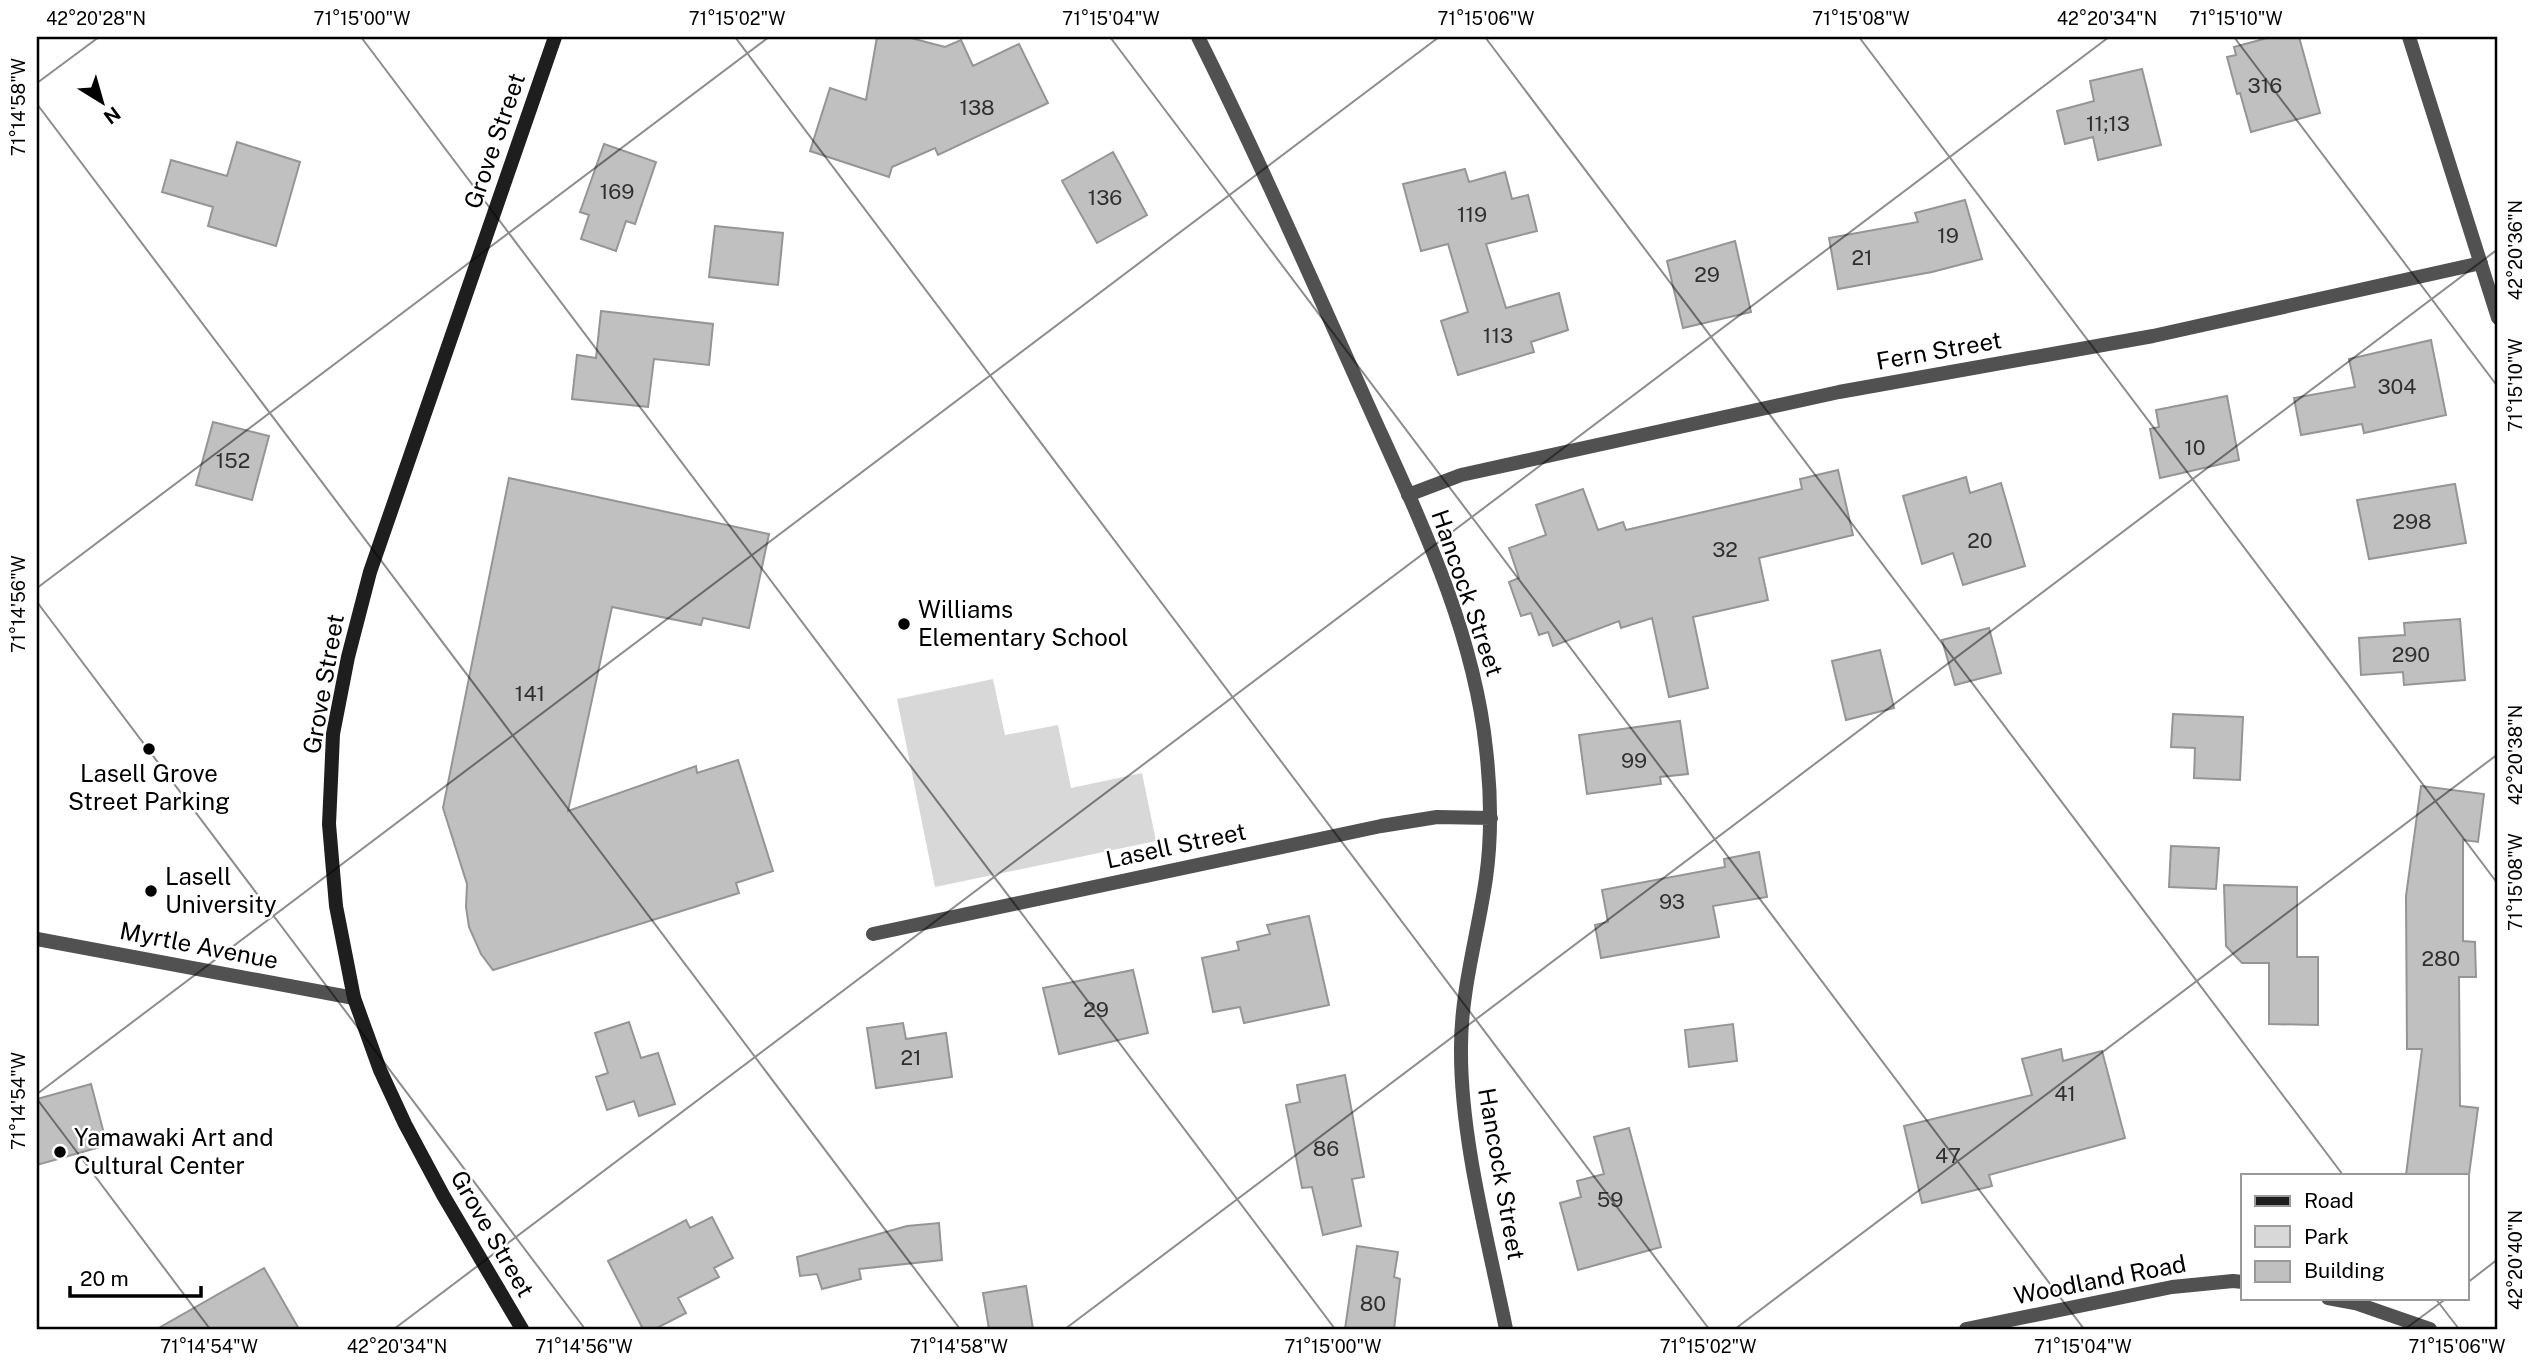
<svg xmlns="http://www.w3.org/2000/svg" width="2535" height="1366" viewBox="0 0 2535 1366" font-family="'Public Sans',sans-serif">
	<rect width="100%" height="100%" fill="#fff"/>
	<path fill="#d8d8d8" d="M 993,679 L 1005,735 L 1058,725 L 1071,788 L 1142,773 L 1156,841 L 935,887 L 897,699 Z"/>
	<path fill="#c0c0c0" stroke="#959595" stroke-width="2" d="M 877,37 L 907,37 L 945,47 L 961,40 L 973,66 L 1019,44 L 1048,103 L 938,155 L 935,148 L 892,167 L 889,177 L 810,151 L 830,88 L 866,100 Z
		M 2271,37 L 2299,37 L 2320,113 L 2251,132 L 2240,93 L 2237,94 L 2227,57 L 2236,55 L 2234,47 Z
		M 2142,69 L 2161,145 L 2098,160 L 2093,137 L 2065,144 L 2057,111 L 2094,101 L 2090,81 Z
		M 237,142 L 300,162 L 276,246 L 208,226 L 213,207 L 162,192 L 171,160 L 227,176 Z
		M 604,144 L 656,162 L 635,224 L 626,221 L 616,251 L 581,239 L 589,215 L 580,212 Z
		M 1113,152 L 1147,215 L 1097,243 L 1062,181 Z
		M 1465,169 L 1469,182 L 1505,172 L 1512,199 L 1528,195 L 1537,231 L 1486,244 L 1506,308 L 1559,293 L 1568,330 L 1531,342 L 1534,352 L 1458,375 L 1441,321 L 1468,312 L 1448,244 L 1421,251 L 1403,184 Z
		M 1965,200 L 1982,259 L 1932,272 L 1838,289 L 1829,238 L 1918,222 L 1915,213 Z
		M 715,226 L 783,233 L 778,285 L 709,277 Z
		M 1735,241 L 1751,312 L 1683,328 L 1667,261 Z
		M 601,311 L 713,324 L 709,365 L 654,359 L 648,407 L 572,399 L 577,355 L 596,358 Z
		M 2431,340 L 2446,415 L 2364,433 L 2362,424 L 2301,435 L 2294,398 L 2355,387 L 2349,359 Z
		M 2227,396 L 2239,460 L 2160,478 L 2150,429 L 2159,427 L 2156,410 Z
		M 213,422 L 269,436 L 252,500 L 196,485 Z
		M 1838,470 L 1853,535 L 1759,558 L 1768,600 L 1693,617 L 1708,688 L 1669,697 L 1652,618 L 1621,628 L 1619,621 L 1553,646 L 1548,632 L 1539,635 L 1531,613 L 1521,616 L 1509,582 L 1519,578 L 1509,548 L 1546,535 L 1536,505 L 1583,489 L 1598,530 L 1623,522 L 1626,530 L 1802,489 L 1800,479 Z
		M 1966,477 L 1970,493 L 2001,483 L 2025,566 L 1963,585 L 1953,553 L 1922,564 L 1903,496 Z
		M 509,478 L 769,534 L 749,628 L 703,618 L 701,625 L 612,607 L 568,811 L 696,766 L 697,773 L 738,760 L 773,871 L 736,883 L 739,893 L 493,970 L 481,954 L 469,927 L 466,907 L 467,884 L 443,808 Z
		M 2455,484 L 2466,543 L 2369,559 L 2357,500 Z
		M 2460,619 L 2465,680 L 2404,685 L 2403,672 L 2361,675 L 2359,638 L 2405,635 L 2404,623 Z
		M 1989,628 L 2001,673 L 1955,685 L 1942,640 Z
		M 1880,650 L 1894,708 L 1846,720 L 1832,661 Z
		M 2173,714 L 2243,717 L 2240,780 L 2194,778 L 2195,748 L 2171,747 Z
		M 1680,721 L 1688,774 L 1660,777 L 1661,784 L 1587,794 L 1579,735 Z
		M 2421,786 L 2484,794 L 2478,842 L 2463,840 L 2463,941 L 2475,942 L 2476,977 L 2459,977 L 2460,1106 L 2478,1108 L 2469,1175 L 2406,1175 L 2422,1049 L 2407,1049 L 2406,896 Z
		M 2171,846 L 2219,848 L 2216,889 L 2169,887 Z
		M 1759,852 L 1767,897 L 1713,906 L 1719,937 L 1601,958 L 1595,925 L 1608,922 L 1602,890 L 1725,867 L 1724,859 Z
		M 2224,885 L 2297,887 L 2297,957 L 2318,957 L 2318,1025 L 2269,1024 L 2269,963 L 2242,963 L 2226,946 Z
		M 1309,916 L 1329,1005 L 1244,1023 L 1240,1007 L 1213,1012 L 1202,958 L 1239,950 L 1237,942 L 1270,934 L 1267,925 Z
		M 1133,970 L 1148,1033 L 1059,1054 L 1043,988 Z
		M 629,1022 L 641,1058 L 658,1053 L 675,1104 L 639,1116 L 634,1101 L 607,1110 L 596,1077 L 608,1073 L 595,1033 Z
		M 903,1023 L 906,1039 L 946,1033 L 952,1077 L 876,1088 L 867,1028 Z
		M 1733,1024 L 1737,1061 L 1689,1067 L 1685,1030 Z
		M 2061,1049 L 2063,1061 L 2102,1051 L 2125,1138 L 1989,1175 L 1992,1186 L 1922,1203 L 1904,1126 L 2032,1095 L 2022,1059 Z
		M 1345,1075 L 1364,1177 L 1352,1179 L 1361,1226 L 1323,1235 L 1312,1187 L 1302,1188 L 1286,1105 L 1300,1102 L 1297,1085 Z
		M 91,1084 L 107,1145 L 37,1165 L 37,1099 Z
		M 1629,1128 L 1661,1247 L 1578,1270 L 1560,1203 L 1581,1197 L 1577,1181 L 1604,1174 L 1594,1137 Z
		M 712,1217 L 733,1258 L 714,1268 L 719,1277 L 678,1298 L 686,1313 L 655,1329 L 643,1329 L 608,1261 L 686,1220 L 690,1228 Z
		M 939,1223 L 942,1260 L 859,1269 L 861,1279 L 822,1289 L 817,1274 L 800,1276 L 797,1257 L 907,1226 Z
		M 1357,1246 L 1398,1252 L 1394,1277 L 1400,1279 L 1394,1329 L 1345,1329 Z
		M 264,1268 L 299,1329 L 157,1329 Z
		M 1026,1286 L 1033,1329 L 989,1329 L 983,1293 Z"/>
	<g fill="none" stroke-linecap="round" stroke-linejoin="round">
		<path stroke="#515151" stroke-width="14" d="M 1198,37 C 1257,155 1310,276 1364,396 C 1415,510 1473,624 1486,749 C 1491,792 1492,835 1486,878 C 1478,934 1461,990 1461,1047 C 1460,1137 1488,1240 1506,1329
			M 2409,37 L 2498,318
			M 1408,495 L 1461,475 L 1839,392 L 2153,336 L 2481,263
			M 873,934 L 1381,826 L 1437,817 L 1491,818
			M 37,939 L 354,998
			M 2328,1298 L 2355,1303 L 2430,1329
			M 1966,1329 L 2172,1287 L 2233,1281 L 2243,1282"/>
		<path stroke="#1e1e1e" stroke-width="14" d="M 522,1329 L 443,1195 L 405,1124 L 380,1070 L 354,998 L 336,906 L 329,824 L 331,780 L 333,734 L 348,657 L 370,572 L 555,37"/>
	</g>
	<path fill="none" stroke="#000" stroke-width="2" stroke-opacity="0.45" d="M 361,37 L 1335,1329M 735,37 L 1709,1329M 1110,37 L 2084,1329M 1485,37 L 2343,1175M 1859,37 L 2498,884M 2234,37 L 2498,387M 37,83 L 99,37M 37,104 L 960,1329M 37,588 L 769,37M 37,602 L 585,1329M 37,1094 L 1439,37M 37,1099 L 210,1329M 2467,1283 L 2498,1259M 2435,1298 L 2459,1329M 394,1329 L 2109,37M 1065,1329 L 2498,249M 1735,1329 L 2498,754M 2405,1329 L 2447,1298"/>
	<g fill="#000" stroke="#fff" stroke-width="2.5">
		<circle cx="904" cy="624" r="7"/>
		<circle cx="149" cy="749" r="7"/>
		<circle cx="151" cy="891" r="7"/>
		<circle cx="60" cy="1152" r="7"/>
	</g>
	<g text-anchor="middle" stroke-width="5" stroke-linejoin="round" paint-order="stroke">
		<g font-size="21" fill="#303030">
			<text x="2265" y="93">316</text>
			<text x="977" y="115">138</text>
			<text x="2108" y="131">11;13</text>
			<text x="617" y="199">169</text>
			<text x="1105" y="205">136</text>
			<text x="1472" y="222">119</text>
			<text x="1948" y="243">19</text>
			<text x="1862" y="265">21</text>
			<text x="1707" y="282">29</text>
			<text x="1498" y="343">113</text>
			<text x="2397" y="394">304</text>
			<text x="2195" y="455">10</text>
			<text x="233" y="468">152</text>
			<text x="2412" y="529">298</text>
			<text x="1980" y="548">20</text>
			<text x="1725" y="557">32</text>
			<text x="2411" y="662">290</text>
			<text x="530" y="701">141</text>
			<text x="1634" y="768">99</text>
			<text x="1672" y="909">93</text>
			<text x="2441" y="966">280</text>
			<text x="1096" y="1017">29</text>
			<text x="911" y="1065">21</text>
			<text x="2065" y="1101">41</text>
			<text x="1326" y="1156">86</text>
			<text x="1948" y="1163">47</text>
			<text x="1610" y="1207">59</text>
			<text x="1373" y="1311">80</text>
		</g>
		<g font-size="24" fill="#000" stroke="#fff">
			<text transform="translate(495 141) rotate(-71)" y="8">Grove Street</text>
			<text transform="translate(1939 351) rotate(-10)" y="8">Fern Street</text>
			<text transform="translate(1467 593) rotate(71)" y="8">Hancock Street</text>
			<text transform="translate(324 684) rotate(-80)" y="8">Grove Street</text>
			<text transform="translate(1176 846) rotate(-12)" y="8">Lasell Street</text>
			<text transform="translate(199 946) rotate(11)" y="8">Myrtle Avenue</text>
			<text transform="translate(1501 1174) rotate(80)" y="8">Hancock Street</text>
			<text transform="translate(492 1234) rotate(60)" y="8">Grove Street</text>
			<text transform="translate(2100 1280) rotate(-11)" y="8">Woodland Road</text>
		</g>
		<g font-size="24" fill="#000" stroke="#fff" text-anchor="start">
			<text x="918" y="618">Williams<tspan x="918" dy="28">Elementary School</tspan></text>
			<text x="149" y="782" text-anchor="middle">Lasell Grove<tspan x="149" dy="28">Street Parking</tspan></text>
			<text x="165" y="885">Lasell<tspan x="165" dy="28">University</tspan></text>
			<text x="74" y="1146">Yamawaki Art and<tspan x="74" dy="28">Cultural Center</tspan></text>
		</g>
	</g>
	<rect width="2535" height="1366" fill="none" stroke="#ffffff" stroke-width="77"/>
	<rect x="2241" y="1174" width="228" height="126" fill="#ffffff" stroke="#999999" stroke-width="2"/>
	<rect x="2255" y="1196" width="35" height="10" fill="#1e1e1e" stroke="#999999" stroke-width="2"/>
	<text x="2304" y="1208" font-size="21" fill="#000000">Road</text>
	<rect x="2255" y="1226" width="35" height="21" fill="#d8d8d8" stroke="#999999" stroke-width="2"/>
	<text x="2304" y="1244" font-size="21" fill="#000000">Park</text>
	<rect x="2255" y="1261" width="35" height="21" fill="#c0c0c0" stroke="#999999" stroke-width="2"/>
	<text x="2304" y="1278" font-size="21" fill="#000000">Building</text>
	<g transform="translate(102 102) rotate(143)" stroke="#ffffff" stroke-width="5" paint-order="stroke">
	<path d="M0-5L12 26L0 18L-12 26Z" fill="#000000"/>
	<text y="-10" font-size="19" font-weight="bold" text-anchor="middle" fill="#000000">N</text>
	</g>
	<path d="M70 1286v10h131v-10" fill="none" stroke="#000000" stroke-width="3.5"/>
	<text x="80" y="1286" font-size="21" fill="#000000" stroke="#ffffff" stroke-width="5" paint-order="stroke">20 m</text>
	<rect x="38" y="38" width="2458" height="1290" fill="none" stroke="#000" stroke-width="2.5"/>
	<g font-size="18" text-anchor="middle" fill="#000">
		<text x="96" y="25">42°20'28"N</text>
		<text x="362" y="25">71°15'00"W</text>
		<text x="737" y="25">71°15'02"W</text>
		<text x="1111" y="25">71°15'04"W</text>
		<text x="1486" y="25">71°15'06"W</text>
		<text x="1861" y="25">71°15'08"W</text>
		<text x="2107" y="25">42°20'34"N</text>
		<text x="2236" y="25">71°15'10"W</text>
		<text transform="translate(19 107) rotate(-90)" y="6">71°14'58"W</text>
		<text transform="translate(2516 250) rotate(-90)" y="6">42°20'36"N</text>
		<text transform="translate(2516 385) rotate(-90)" y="6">71°15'10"W</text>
		<text transform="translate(19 604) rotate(-90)" y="6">71°14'56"W</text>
		<text transform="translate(2516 755) rotate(-90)" y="6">42°20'38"N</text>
		<text transform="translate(2516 882) rotate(-90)" y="6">71°15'08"W</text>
		<text transform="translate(19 1101) rotate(-90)" y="6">71°14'54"W</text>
		<text transform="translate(2516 1260) rotate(-90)" y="6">42°20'40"N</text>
		<text x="209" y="1353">71°14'54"W</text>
		<text x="397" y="1353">42°20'34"N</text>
		<text x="584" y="1353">71°14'56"W</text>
		<text x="959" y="1353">71°14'58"W</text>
		<text x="1333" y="1353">71°15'00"W</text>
		<text x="1708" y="1353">71°15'02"W</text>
		<text x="2083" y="1353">71°15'04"W</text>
		<text x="2457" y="1353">71°15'06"W</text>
	</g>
</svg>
